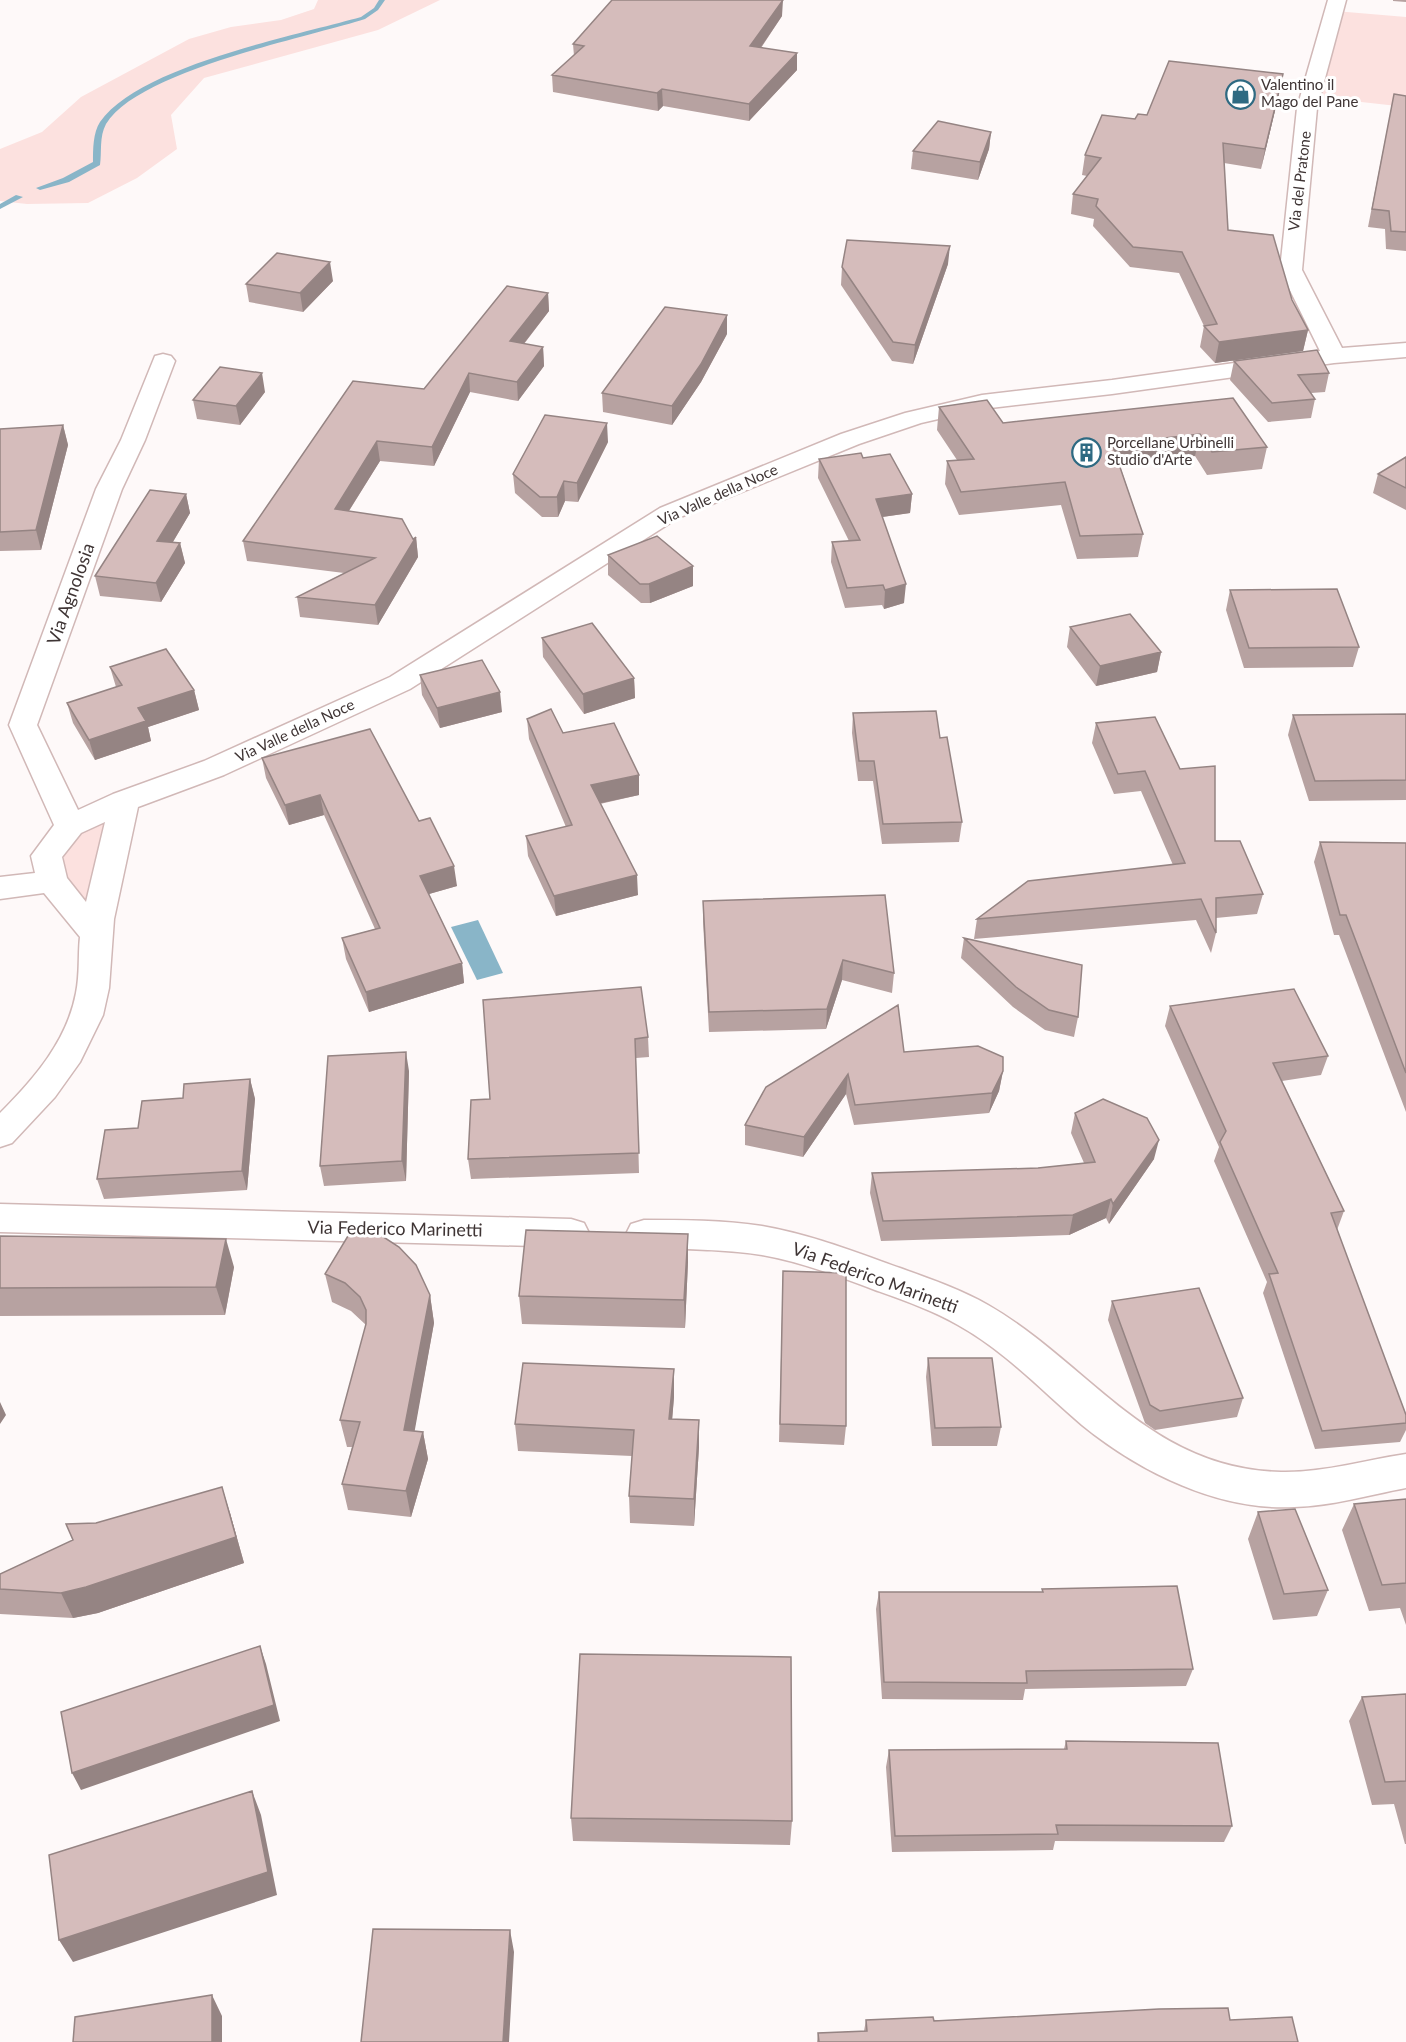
<svg xmlns="http://www.w3.org/2000/svg" width="1406" height="2042" viewBox="0 0 1406 2042" font-family="Lato,sans-serif">
	<rect width="100%" height="100%" fill="#fef9f9"/>
	<path fill="#fce1df" d="M 318,0 L 440,0 L 378,30 L 204,78 L 171,115 L 177,149 L 137,178 L 88,203 L 27,204 L 0,201 L 0,149 L 42,132 L 81,97 L 189,39 L 231,27 L 281,20 L 314,9 Z
		M 1335,11 L 1406,17 L 1406,107 L 1308,96 Z
		M 110,818 L 87,908 L 64,872 L 64,851 L 85,827 Z"/>
	<path fill="#89b5c8" d="M 478,920 L 503,973 L 477,980 L 451,927 Z"/>
	<g fill="none" stroke-linecap="round" stroke-linejoin="round">
		<path fill="#89b5c8" fill-rule="evenodd" d="M 379,0 L 385,0 L 378,10 L 365,19 C 305,38 138,71 106,124 C 99,137 102,152 100,165 L 69,182 L 40,190 L 36,188 L 63,178 L 93,162 C 93,149 93,133 100,122 C 139,66 294,36 361,17 L 374,8 Z
			M 16,195 L 23,197 L 0,209 L 0,204 Z"/>
		<defs>
			<path id="minor" d="M 1328,0 L 1346,0 L 1317,108 L 1302,270 L 1342,348 L 1406,343 L 1406,357 L 1334,363 L 1112,394 L 982,409 L 921,423 L 859,444 L 678,518 L 410,689 L 224,775 L 138,807 L 114,919 L 109,988 L 103,1015 L 80,1062 L 55,1097 L 12,1143 L 0,1147 L 0,1113 C 34,1079 67,1041 76,993 C 80,974 78,955 80,937 L 44,893 L 0,899 L 0,877 L 35,873 L 31,856 L 54,825 L 9,725 L 96,489 L 121,440 L 155,356 L 163,354 L 171,356 L 175,361 L 145,440 L 122,489 L 37,725 L 78,810 L 113,794 L 204,761 L 390,677 L 660,508 L 841,434 L 905,413 L 982,395 L 1112,380 L 1320,351 L 1280,270 L 1297,108 ZM 105,822 L 86,902 L 67,878 L 62,857 L 81,833 Z
				M 0,1204 L 571,1219 L 584,1223 L 589,1233 L 584,1243 L 571,1247 L 0,1232 Z
				M 644,1220 C 683,1220 723,1220 762,1226 C 809,1234 855,1252 900,1268 C 930,1279 960,1289 988,1305 C 1090,1364 1149,1469 1281,1472 C 1323,1473 1365,1460 1406,1454 L 1406,1488 C 1369,1495 1332,1506 1294,1507 C 1218,1511 1140,1472 1082,1425 C 1042,1391 1005,1351 958,1325 C 932,1310 903,1300 875,1290 C 838,1276 801,1262 762,1255 C 723,1249 683,1249 644,1248 L 631,1244 L 626,1234 L 631,1224 Z"/>
		</defs>
		<use href="#minor" stroke="#d1b8b7" stroke-width="3"/>
		<use href="#minor" fill="#fff" fill-rule="evenodd"/>
	</g>
	<path fill="#b7a2a1" d="M 1393,0 L 1406,0 L 1406,2 L 1393,1 Z
		M 782,16 L 761,48 L 797,53 L 797,70 L 749,121 L 663,106 L 658,111 L 553,92 L 552,75 L 574,56 L 573,44 Z
		M 1279,94 L 1261,169 L 1224,163 L 1228,230 L 1292,300 L 1308,330 L 1303,351 L 1215,363 L 1200,347 L 1204,326 L 1179,273 L 1130,267 L 1093,226 L 1094,219 L 1071,214 L 1073,194 L 1087,176 L 1082,175 L 1085,155 L 1135,119 L 1147,115 Z
		M 1394,94 L 1406,96 L 1406,251 L 1386,249 L 1385,229 L 1368,227 Z
		M 991,132 L 989,149 L 978,180 L 911,169 L 913,151 Z
		M 948,264 L 913,364 L 892,361 L 841,285 L 842,267 Z
		M 333,281 L 303,312 L 249,302 L 246,284 Z
		M 548,293 L 549,311 L 524,344 L 543,347 L 544,366 L 518,401 L 470,392 L 434,466 L 380,461 L 349,511 L 413,539 L 416,537 L 418,557 L 378,625 L 300,617 L 297,597 L 344,573 L 247,561 L 243,541 L 424,389 Z
		M 727,334 L 701,382 L 672,425 L 603,412 L 602,393 Z
		M 1234,361 L 1329,373 L 1325,392 L 1311,393 L 1315,399 L 1311,418 L 1268,422 L 1230,380 Z
		M 265,392 L 240,425 L 197,419 L 193,400 Z
		M 1233,398 L 1267,447 L 1262,469 L 1207,475 L 1195,456 L 1120,466 L 1143,534 L 1138,557 L 1077,559 L 1061,505 L 959,515 L 945,484 L 947,461 L 957,460 L 937,430 L 939,407 L 1003,423 Z
		M 63,425 L 68,445 L 41,550 L 0,551 L 0,429 Z
		M 608,442 L 578,502 L 565,501 L 558,517 L 542,517 L 515,493 L 513,474 Z
		M 1406,457 L 1406,510 L 1373,493 L 1378,474 Z
		M 863,458 L 912,494 L 910,513 L 882,517 L 904,603 L 884,609 L 882,605 L 845,608 L 831,562 L 832,542 L 849,541 L 818,478 L 819,459 Z
		M 186,494 L 190,513 L 173,542 L 180,543 L 185,563 L 161,602 L 100,596 L 95,576 Z
		M 608,555 L 693,566 L 693,586 L 650,603 L 641,603 L 608,575 Z
		M 1230,590 L 1359,647 L 1353,667 L 1244,668 L 1226,610 Z
		M 1070,627 L 1161,652 L 1157,672 L 1096,686 L 1067,647 Z
		M 542,638 L 634,678 L 635,698 L 584,714 L 543,657 Z
		M 110,667 L 194,690 L 199,710 L 148,727 L 151,741 L 95,760 L 73,723 L 67,703 L 116,687 Z
		M 420,675 L 502,712 L 440,728 L 422,695 Z
		M 853,713 L 940,738 L 962,822 L 959,842 L 882,844 L 873,781 L 858,781 L 852,733 Z
		M 1406,714 L 1406,800 L 1309,801 L 1288,735 L 1293,715 Z
		M 527,719 L 563,733 L 639,795 L 600,804 L 638,895 L 556,916 L 528,856 L 526,836 L 566,827 L 529,739 Z
		M 1096,723 L 1180,769 L 1215,841 L 1263,894 L 1257,914 L 1216,918 L 1216,933 L 1211,953 L 1196,920 L 974,939 L 977,919 L 1173,865 L 1141,791 L 1114,794 L 1092,743 Z
		M 262,758 L 419,821 L 457,886 L 429,894 L 462,963 L 464,983 L 369,1012 L 346,959 L 342,938 L 375,929 L 324,815 L 289,825 L 266,778 Z
		M 1320,842 L 1406,843 L 1406,1112 L 1339,935 L 1334,935 L 1314,862 Z
		M 703,901 L 894,973 L 892,993 L 842,980 L 826,1029 L 709,1032 L 703,921 Z
		M 964,938 L 1078,1017 L 1074,1037 L 1045,1030 L 1013,1007 L 961,958 Z
		M 483,1000 L 648,1037 L 649,1057 L 636,1058 L 639,1173 L 471,1179 L 468,1159 L 490,1099 Z
		M 1170,1006 L 1328,1056 L 1321,1075 L 1282,1081 L 1344,1211 L 1337,1230 L 1406,1415 L 1406,1430 L 1400,1442 L 1315,1449 L 1263,1293 L 1267,1282 L 1214,1161 L 1219,1147 L 1165,1026 Z
		M 904,1052 L 1003,1071 L 999,1091 L 989,1113 L 854,1125 L 846,1094 L 803,1157 L 745,1145 L 745,1125 L 766,1087 Z
		M 409,1071 L 406,1181 L 324,1186 L 320,1166 Z
		M 250,1079 L 255,1099 L 247,1190 L 104,1199 L 97,1179 L 183,1098 Z
		M 1075,1113 L 1154,1159 L 1109,1224 L 1106,1218 L 1069,1235 L 881,1241 L 870,1193 L 872,1173 L 1038,1168 L 1084,1163 L 1071,1133 Z
		M 688,1234 L 688,1262 L 685,1328 L 522,1324 L 519,1296 Z
		M 0,1236 L 234,1267 L 225,1315 L 0,1316 Z
		M 783,1271 L 846,1426 L 844,1445 L 779,1442 Z
		M 325,1274 L 430,1295 L 434,1323 L 414,1431 L 423,1432 L 428,1459 L 411,1517 L 348,1510 L 342,1484 L 352,1447 L 347,1447 L 340,1420 L 366,1325 L 351,1311 L 332,1302 Z
		M 1112,1301 L 1243,1398 L 1237,1417 L 1155,1430 L 1145,1423 L 1108,1320 Z
		M 928,1358 L 1001,1427 L 997,1446 L 932,1446 L 926,1377 Z
		M 674,1369 L 674,1397 L 672,1419 L 699,1447 L 694,1526 L 630,1523 L 629,1496 L 632,1456 L 518,1451 L 515,1424 Z
		M 1406,1499 L 1406,1625 L 1400,1608 L 1369,1611 L 1342,1530 L 1354,1504 Z
		M 1258,1512 L 1328,1590 L 1317,1616 L 1273,1620 L 1248,1539 Z
		M 230,1513 L 244,1563 L 98,1613 L 73,1618 L 0,1614 L 0,1574 L 73,1540 L 96,1523 Z
		M 1042,1589 L 1193,1669 L 1186,1686 L 1025,1689 L 1023,1700 L 882,1699 L 876,1609 L 879,1592 L 1042,1592 Z
		M 1406,1694 L 1406,1844 L 1405,1844 L 1394,1804 L 1372,1805 L 1349,1721 L 1362,1697 Z
		M 1066,1741 L 1232,1826 L 1224,1842 L 1055,1841 L 1053,1850 L 892,1852 L 886,1767 L 889,1750 L 1064,1749 Z
		M 571,1818 L 792,1821 L 790,1845 L 573,1841 Z
		M 866,2020 L 1230,2020 L 1298,2042 L 817,2042 L 818,2033 L 864,2031 Z"/>
	<path fill="#958483" d="M 783,0 L 782,16 L 750,63 L 750,46 Z
		M 797,53 L 797,70 L 749,121 L 749,104 Z
		M 1283,74 L 1279,94 L 1261,169 L 1265,149 Z
		M 662,89 L 663,106 L 658,111 L 657,93 Z
		M 991,132 L 989,149 L 978,180 L 980,162 Z
		M 950,246 L 948,264 L 913,364 L 915,345 Z
		M 330,262 L 333,281 L 303,312 L 300,293 Z
		M 548,293 L 549,311 L 511,360 L 510,341 Z
		M 727,315 L 727,334 L 701,382 L 672,425 L 672,406 Z
		M 1308,330 L 1303,351 L 1215,363 L 1219,342 Z
		M 543,347 L 544,366 L 518,401 L 517,382 Z
		M 262,373 L 265,392 L 240,425 L 236,406 Z
		M 469,373 L 470,392 L 434,466 L 432,447 Z
		M 607,423 L 608,442 L 578,502 L 577,483 Z
		M 63,425 L 68,445 L 41,550 L 36,530 Z
		M 1200,434 L 1195,456 L 1109,467 L 1112,444 Z
		M 377,441 L 380,461 L 338,528 L 335,509 Z
		M 564,481 L 565,501 L 558,517 L 557,497 Z
		M 186,494 L 190,513 L 162,560 L 157,541 Z
		M 912,494 L 910,513 L 875,518 L 876,499 Z
		M 416,537 L 418,557 L 378,625 L 375,605 Z
		M 180,543 L 185,563 L 161,602 L 156,583 Z
		M 693,566 L 693,586 L 650,603 L 649,584 Z
		M 906,584 L 904,603 L 884,609 L 885,590 Z
		M 1161,652 L 1157,672 L 1096,686 L 1100,666 Z
		M 634,678 L 635,698 L 584,714 L 583,694 Z
		M 194,690 L 199,710 L 148,727 L 151,741 L 95,760 L 89,740 L 138,708 Z
		M 500,692 L 502,712 L 440,728 L 437,708 Z
		M 639,775 L 639,795 L 592,805 L 591,785 Z
		M 320,795 L 324,815 L 289,825 L 285,805 Z
		M 454,866 L 457,886 L 422,896 L 420,876 Z
		M 637,875 L 638,895 L 556,916 L 554,896 Z
		M 843,960 L 842,980 L 826,1029 L 827,1009 Z
		M 462,963 L 464,983 L 369,1012 L 366,992 Z
		M 406,1052 L 409,1071 L 406,1181 L 402,1161 Z
		M 1003,1071 L 999,1091 L 989,1113 L 992,1093 Z
		M 848,1074 L 846,1094 L 803,1157 L 804,1137 Z
		M 250,1079 L 255,1099 L 247,1190 L 242,1171 Z
		M 1159,1140 L 1154,1159 L 1109,1224 L 1113,1204 Z
		M 1111,1199 L 1106,1218 L 1069,1235 L 1073,1215 Z
		M 688,1234 L 688,1262 L 685,1328 L 684,1300 Z
		M 226,1239 L 234,1267 L 225,1315 L 216,1287 Z
		M 430,1295 L 434,1323 L 410,1457 L 404,1430 Z
		M 674,1369 L 674,1397 L 670,1446 L 669,1419 Z
		M 0,1402 L 6,1415 L 0,1424 Z
		M 699,1420 L 699,1447 L 694,1526 L 694,1499 Z
		M 423,1432 L 428,1459 L 411,1517 L 406,1491 Z
		M 222,1487 L 230,1513 L 244,1563 L 98,1613 L 73,1618 L 61,1593 Z
		M 260,1646 L 266,1664 L 280,1721 L 81,1790 L 72,1773 Z
		M 252,1791 L 261,1815 L 277,1895 L 73,1962 L 59,1940 Z
		M 510,1930 L 514,1952 L 509,2042 L 503,2042 Z
		M 212,1995 L 222,2016 L 222,2042 L 212,2042 Z"/>
	<path fill="#d5bcbb" stroke="#958483" stroke-width="1.5" d="M 612,0 L 783,0 L 750,46 L 797,53 L 749,104 L 662,89 L 657,93 L 552,75 L 584,46 L 573,44 Z
		M 1169,61 L 1283,74 L 1265,149 L 1223,143 L 1228,230 L 1273,235 L 1292,300 L 1308,330 L 1219,342 L 1204,326 L 1217,324 L 1182,252 L 1133,247 L 1096,206 L 1098,199 L 1073,194 L 1101,158 L 1085,155 L 1102,115 L 1135,119 L 1138,114 L 1147,115 Z
		M 1394,94 L 1406,96 L 1406,232 L 1391,231 L 1389,211 L 1372,209 Z
		M 938,121 L 991,132 L 980,162 L 913,151 Z
		M 847,240 L 950,246 L 915,345 L 893,342 L 842,267 Z
		M 277,253 L 330,262 L 300,293 L 246,284 Z
		M 507,286 L 548,293 L 510,341 L 543,347 L 517,382 L 469,373 L 432,447 L 377,441 L 335,509 L 402,519 L 413,539 L 416,537 L 375,605 L 297,597 L 375,558 L 243,541 L 353,381 L 424,389 Z
		M 665,307 L 727,315 L 701,364 L 672,406 L 602,393 Z
		M 1317,350 L 1329,373 L 1298,375 L 1315,399 L 1272,403 L 1234,361 Z
		M 220,367 L 262,373 L 236,406 L 193,400 Z
		M 1233,398 L 1267,447 L 1212,452 L 1200,434 L 1112,444 L 1143,534 L 1080,536 L 1065,482 L 961,492 L 947,461 L 974,459 L 939,407 L 987,400 L 1003,423 Z
		M 545,415 L 607,423 L 577,483 L 564,481 L 557,497 L 540,497 L 513,474 Z
		M 63,425 L 36,530 L 0,532 L 0,429 Z
		M 861,453 L 863,458 L 890,454 L 912,494 L 876,499 L 906,584 L 885,590 L 883,585 L 847,588 L 832,542 L 860,540 L 819,459 Z
		M 1406,457 L 1406,488 L 1378,474 Z
		M 150,490 L 186,494 L 157,541 L 180,543 L 156,583 L 95,576 Z
		M 657,536 L 693,566 L 649,584 L 640,584 L 608,555 Z
		M 1337,589 L 1359,647 L 1249,648 L 1230,590 Z
		M 1130,614 L 1161,652 L 1100,666 L 1070,627 Z
		M 592,623 L 634,678 L 583,694 L 542,638 Z
		M 166,649 L 194,690 L 138,708 L 146,721 L 89,740 L 67,703 L 122,685 L 110,667 Z
		M 482,660 L 500,692 L 437,708 L 420,675 Z
		M 551,709 L 563,733 L 614,723 L 639,775 L 591,785 L 637,875 L 554,896 L 526,836 L 572,825 L 527,719 Z
		M 936,711 L 940,738 L 947,737 L 962,822 L 883,824 L 874,761 L 859,761 L 853,713 Z
		M 1406,714 L 1406,780 L 1315,781 L 1293,715 Z
		M 1155,717 L 1180,769 L 1215,766 L 1215,841 L 1240,841 L 1263,894 L 1216,898 L 1216,933 L 1201,899 L 977,919 L 1028,881 L 1185,863 L 1145,771 L 1118,774 L 1096,723 Z
		M 370,729 L 419,821 L 430,818 L 454,866 L 420,876 L 462,963 L 366,992 L 342,938 L 380,928 L 320,795 L 285,805 L 262,758 Z
		M 1320,842 L 1406,843 L 1406,1073 L 1346,915 L 1340,915 Z
		M 885,895 L 894,973 L 843,960 L 827,1009 L 709,1012 L 703,901 Z
		M 964,938 L 1082,965 L 1078,1017 L 1049,1010 L 1016,987 Z
		M 641,987 L 648,1037 L 635,1039 L 639,1153 L 468,1159 L 471,1100 L 490,1099 L 483,1000 Z
		M 1294,989 L 1328,1056 L 1273,1063 L 1344,1211 L 1331,1213 L 1406,1415 L 1406,1423 L 1322,1431 L 1269,1274 L 1278,1273 L 1220,1142 L 1226,1131 L 1170,1006 Z
		M 898,1005 L 904,1052 L 978,1046 L 1003,1057 L 1003,1071 L 992,1093 L 855,1105 L 848,1074 L 804,1137 L 745,1125 L 766,1087 Z
		M 406,1052 L 402,1161 L 320,1166 L 328,1056 Z
		M 250,1079 L 242,1171 L 97,1179 L 105,1130 L 138,1128 L 142,1101 L 183,1098 L 184,1084 Z
		M 1103,1099 L 1147,1118 L 1159,1140 L 1113,1204 L 1111,1199 L 1073,1215 L 883,1221 L 872,1173 L 1038,1168 L 1095,1162 L 1075,1113 Z
		M 354,1226 L 382,1236 L 399,1247 L 416,1265 L 430,1295 L 404,1430 L 423,1432 L 406,1491 L 342,1484 L 360,1422 L 340,1420 L 366,1324 L 366,1310 L 360,1297 L 345,1283 L 325,1274 Z
		M 526,1230 L 688,1234 L 684,1300 L 519,1296 Z
		M 0,1236 L 226,1239 L 216,1287 L 0,1288 Z
		M 783,1271 L 846,1273 L 846,1426 L 780,1424 Z
		M 1199,1288 L 1243,1398 L 1160,1411 L 1150,1405 L 1112,1301 Z
		M 928,1358 L 992,1358 L 1001,1427 L 935,1428 Z
		M 523,1363 L 674,1369 L 669,1419 L 699,1420 L 694,1499 L 629,1496 L 634,1430 L 515,1424 Z
		M 222,1487 L 236,1537 L 86,1587 L 61,1593 L 0,1589 L 0,1574 L 73,1540 L 66,1524 L 96,1523 Z
		M 1406,1499 L 1406,1583 L 1382,1585 L 1354,1504 Z
		M 1295,1509 L 1328,1590 L 1284,1594 L 1258,1512 Z
		M 1177,1586 L 1193,1669 L 1026,1671 L 1027,1683 L 884,1682 L 879,1592 L 1043,1592 L 1042,1589 Z
		M 260,1646 L 274,1705 L 72,1773 L 61,1712 Z
		M 580,1654 L 791,1657 L 792,1821 L 571,1818 Z
		M 1406,1694 L 1406,1781 L 1385,1782 L 1362,1697 Z
		M 1066,1741 L 1218,1743 L 1232,1826 L 1056,1825 L 1058,1834 L 895,1836 L 889,1750 L 1067,1749 Z
		M 252,1791 L 268,1872 L 59,1940 L 49,1855 Z
		M 373,1929 L 510,1930 L 503,2042 L 361,2042 Z
		M 212,1995 L 212,2042 L 73,2042 L 75,2017 Z
		M 1228,2008 L 1230,2020 L 1292,2017 L 1298,2042 L 819,2042 L 818,2033 L 867,2031 L 866,2020 L 933,2017 L 934,2021 L 1159,2009 Z"/>
	<defs>
		<symbol id="shop-ring" viewBox="-11 -11 22 22"><circle r="9.5" fill="#fff" stroke="#2e6a82" stroke-width="1.5"/><path d="M-5-2.5h2.3a2.7 3.5 0 0 1 5.4 0H5L5.5 6h-11ZM-1.5-2.5h3a1.5 2.3 0 0 0-3 0Z" fill="#2e6a82"/></symbol>
		<symbol id="building-ring" viewBox="-11 -11 22 22"><circle r="9.5" fill="#fff" stroke="#2e6a82" stroke-width="1.5"/><path d="M-4-6H4V6H1V3H-1V6H-4ZM-2.5-4.3h1.7v1.8h-1.7ZM.8-4.3h1.7v1.8H.8ZM-2.5-1h1.7V.8h-1.7ZM.8-1h1.7V.8H.8Z" fill="#2e6a82"/></symbol>
	</defs>
	<g fill-rule="evenodd">
		<use href="#shop-ring" x="1224" y="78" width="33" height="33"/>
		<use href="#building-ring" x="1070" y="436" width="33" height="33"/>
	</g>
	<g text-anchor="middle" stroke-width="6" stroke-linejoin="round" paint-order="stroke">
		<g font-size="15" fill="#3f3535" stroke="#fff" text-anchor="start">
			<text x="1261" y="90">Valentino il<tspan x="1261" dy="17">Mago del Pane</tspan></text>
			<text x="1107" y="448">Porcellane Urbinelli<tspan x="1107" dy="17">Studio d'Arte</tspan></text>
		</g>
		<g font-size="15" fill="#3f3535" stroke="#fff">
			<text transform="translate(1300 181) rotate(-83)" y="5">Via del Pratone</text>
			<text transform="translate(718 495) rotate(-24)" y="5">Via Valle della Noce</text>
			<text transform="translate(295 731) rotate(-25)" y="5">Via Valle della Noce</text>
		</g>
		<g font-size="18" fill="#3f3535" stroke="#fff">
			<text transform="translate(71 594) rotate(-70)" y="6">Via Agnolosia</text>
			<text transform="translate(395 1229) rotate(1)" y="6">Via Federico Marinetti</text>
			<text transform="translate(875 1278) rotate(20)" y="6">Via Federico Marinetti</text>
		</g>
	</g>
</svg>
